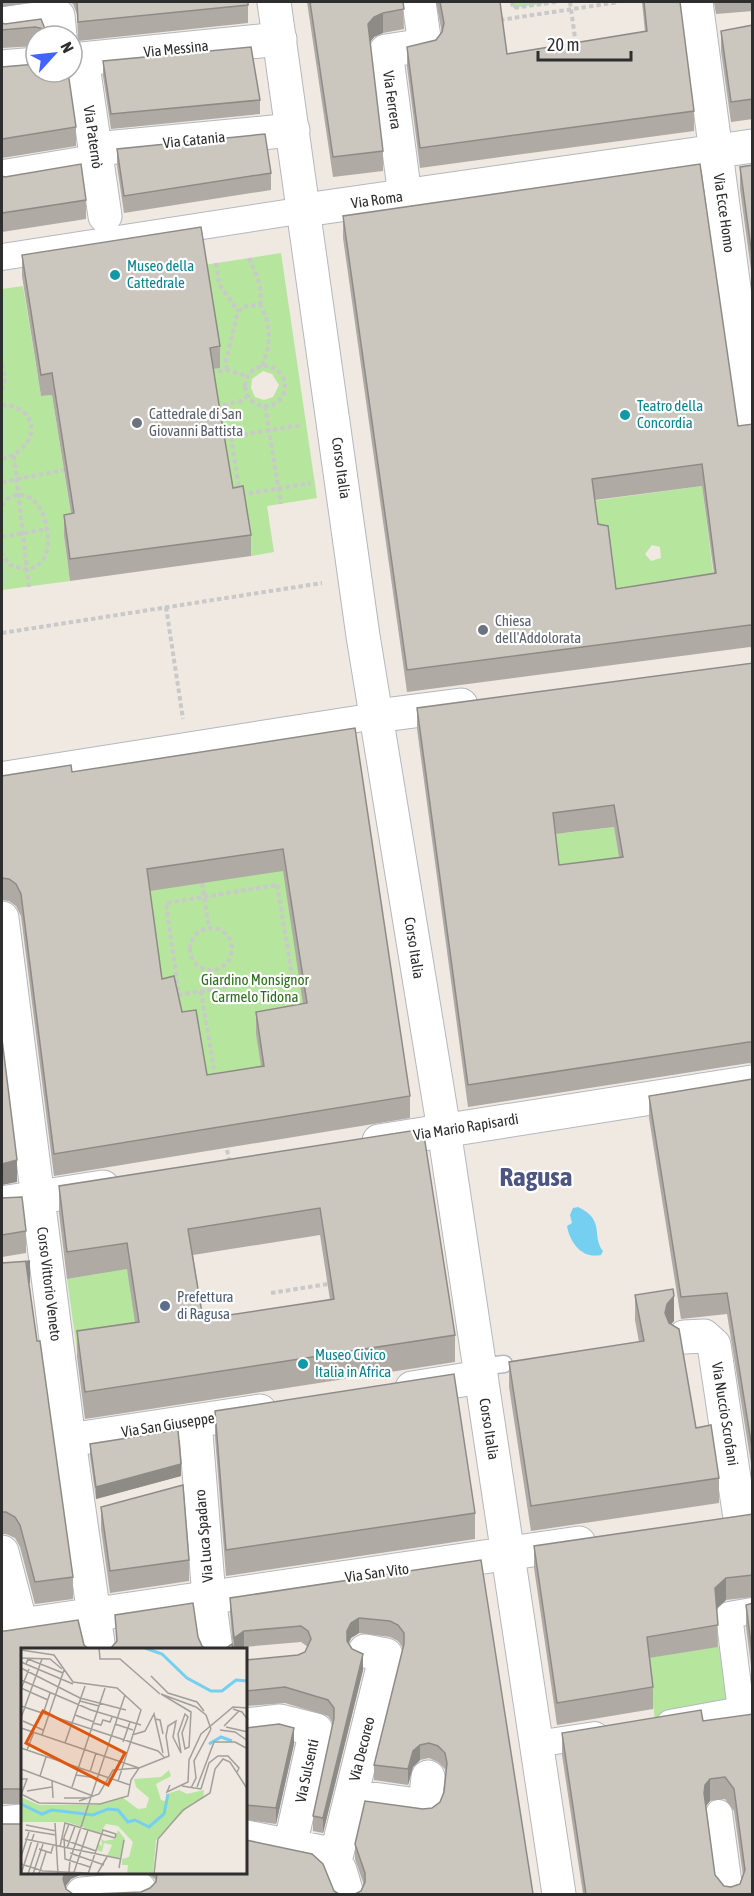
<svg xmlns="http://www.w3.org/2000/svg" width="754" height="1896" viewBox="0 0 754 1896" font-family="'Asap Condensed',sans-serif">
	<rect width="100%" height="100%" fill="#efe9e1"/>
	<path fill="#b6e59e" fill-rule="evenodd" d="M 512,2 L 556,2 L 513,8 Z
		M 281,253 L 317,498 L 267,506 L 274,552 L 251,556 L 243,508 L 233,509 L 210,369 L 204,265 ZM 263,371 L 272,374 L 279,385 L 273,397 L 264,400 L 255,397 L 251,388 L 252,379 Z
		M 23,286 L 41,396 L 52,395 L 74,535 L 64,537 L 70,581 L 2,590 L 2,289 Z
		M 702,486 L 716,595 L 616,611 L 598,546 L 592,501 ZM 652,545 L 660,547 L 661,558 L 651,561 L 645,554 Z
		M 560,796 L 565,833 L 614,827 L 624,890 L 557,888 L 540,800 Z
		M 298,868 L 307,1025 L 257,1034 L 264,1088 L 210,1115 L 162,1001 L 146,891 Z
		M 126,1258 L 141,1358 L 78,1357 L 67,1279 L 103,1273 Z
		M 723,1646 L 731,1708 L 655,1721 L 647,1658 Z"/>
	<path fill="#75cff0" d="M 578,1207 C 606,1220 591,1236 603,1251 L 601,1255 C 582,1259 570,1243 567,1226 L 572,1223 L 570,1215 L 573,1208 Z"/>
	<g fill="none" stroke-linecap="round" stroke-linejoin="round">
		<defs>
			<path id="service" d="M 480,1367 L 504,1364"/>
			<path id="pedestrian" d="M 2,257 L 305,210
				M 2,775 L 376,716
				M 670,1723 L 741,1710 L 729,1615 L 752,1611
				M 536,1744 L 595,1735
				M 719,1813 L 730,1894"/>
			<path id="minor" d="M 696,2 L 752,424
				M 2,24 L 58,16 L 60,36
				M 82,59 L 105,216
				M 72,60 L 280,39
				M 2,67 L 36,64
				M 95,149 L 293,130
				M 2,177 L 97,161
				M 405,196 L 386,51 L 425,45 L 419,2
				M 305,210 L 752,146
				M 376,716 L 461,705
				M 2,918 L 69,1440 L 99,1650
				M 379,1141 L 752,1082
				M 2,1203 L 103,1187
				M 684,1337 L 704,1336 L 714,1345 L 740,1518
				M 412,1388 L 481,1377
				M 195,1421 L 209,1597 L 216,1650
				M 69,1440 L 260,1411
				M 2,1552 L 21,1625
				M 246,1725 L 280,1721 L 316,1730 L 290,1846
				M 351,1796 L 425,1806 L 428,1777
				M 2,1823 L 22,1821
				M 246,1837 L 321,1852 L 340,1870 L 347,1894
				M 334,1865 L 386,1655 L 365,1651
				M 82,1894 L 139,1889"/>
			<path id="tertiary" d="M 274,2 L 363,636 L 444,1130 L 559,1894
				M 2,1628 L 579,1543"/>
		</defs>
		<use href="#service" stroke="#b4b7c1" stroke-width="19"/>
		<use href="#pedestrian" stroke="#b4b7c1" stroke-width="28"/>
		<use href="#minor" stroke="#b4b7c1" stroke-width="35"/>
		<use href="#tertiary" stroke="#b4b7c1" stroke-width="35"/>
		<path stroke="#c9c9c9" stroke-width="4" stroke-dasharray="4.5 3" stroke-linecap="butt" d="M 512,2 L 513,8 L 556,2
			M 570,2 L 576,45
			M 500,20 L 619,2
			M 249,258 C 256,274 263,287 260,305
			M 216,263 L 219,284 L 238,311
			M 2,364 L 5,378 L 2,394
			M245 386a20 20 0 1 1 40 0a20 20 0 1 1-40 0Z
			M 227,370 L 226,361 L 238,311 L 247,306 L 260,305 C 272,326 271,344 262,366
			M 211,373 L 227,370 L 247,376
			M 2,405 C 43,407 39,450 2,459
			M 265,406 L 281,504
			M 216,407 L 241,401 L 247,396
			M 231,437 L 240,495 L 311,483
			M 221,438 L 302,425
			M 14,456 L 29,587
			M 2,482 L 64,470
			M 2,506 L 7,499 L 18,494 C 22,495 29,497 32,499 C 46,510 51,538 46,554 C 43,563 36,566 28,570 L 10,565 L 2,554
			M 2,537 L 47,529
			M 166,607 L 183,719
			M 2,633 L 322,583
			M 202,883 L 209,928
			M 277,885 L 292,975 L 179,995 L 166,903 Z
			M190 949a21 21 0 1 1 42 0a21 21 0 1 1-42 0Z
			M 201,991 L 215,1076
			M 227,1150 L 230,1164
			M 271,1293 L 328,1284"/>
		<use href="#service" stroke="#fff" stroke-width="16"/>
		<use href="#pedestrian" stroke="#fff" stroke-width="26"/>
		<use href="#minor" stroke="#fff" stroke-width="33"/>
		<use href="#tertiary" stroke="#fff" stroke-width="33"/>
	</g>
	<path fill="#afaba4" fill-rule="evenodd" d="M 2,2 L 33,2 L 2,7 Z
		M 69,2 L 248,2 L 248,23 L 78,41 L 77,14 L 73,4 Z
		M 307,2 L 403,2 L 404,29 L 383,33 L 374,37 L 370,42 L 383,151 L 383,171 L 333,177 Z
		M 436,2 L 500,2 L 507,54 L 645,32 L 642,2 L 680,2 L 694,111 L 694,131 L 420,168 L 407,67 L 407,47 L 436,40 L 442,33 Z
		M 714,2 L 753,2 L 753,11 L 716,14 Z
		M 41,19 L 45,29 L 55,36 L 36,36 L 36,46 L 2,48 L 2,23 L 5,24 Z
		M 753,25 L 753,119 L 731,122 L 721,51 L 721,31 Z
		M 103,61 L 260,100 L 260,114 L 111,129 L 103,76 Z
		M 2,67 L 76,127 L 76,146 L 2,158 Z
		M 117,149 L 271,173 L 271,190 L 124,213 L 117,166 Z
		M 753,165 L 753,285 L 740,189 L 740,167 Z
		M 2,176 L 86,200 L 86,219 L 2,232 Z
		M 343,216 L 738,426 L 753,424 L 753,648 L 750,647 L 407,692 L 343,238 ZM 702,486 L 714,574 L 616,589 L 598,524 L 595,500 Z
		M 22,255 L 220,346 L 220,368 L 213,369 L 233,488 L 251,535 L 251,556 L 70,581 L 64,536 L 64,515 L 71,514 L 52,395 L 41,396 L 22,276 Z
		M 753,663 L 753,1064 L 749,1063 L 468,1107 L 417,729 L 417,708 ZM 614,827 L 619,858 L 559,865 L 555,834 Z
		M 355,728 L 410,1096 L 410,1118 L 54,1176 L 21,916 L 16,906 L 9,901 L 2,900 L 2,776 L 72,772 ZM 283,871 L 303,1004 L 256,1012 L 256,1034 L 261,1066 L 207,1075 L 182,1012 L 162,979 L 150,891 Z
		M 753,1079 L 753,1476 L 727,1314 L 681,1319 L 649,1118 L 649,1096 Z
		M 423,1129 L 455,1335 L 455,1362 L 85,1419 L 77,1357 L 77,1331 L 135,1322 L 127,1269 L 67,1279 L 59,1213 L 59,1186 ZM 320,1235 L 330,1300 L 203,1319 L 193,1255 Z
		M 2,1198 L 26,1231 L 26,1253 L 2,1257 Z
		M 2,1263 L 30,1283 L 29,1283 L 37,1341 L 73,1577 L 73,1599 L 35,1604 L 20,1547 L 15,1538 L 6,1534 L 2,1534 Z
		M 635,1295 L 674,1321 L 671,1324 L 696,1428 L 719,1478 L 719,1503 L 531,1531 L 509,1387 L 509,1362 L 639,1342 L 635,1320 Z
		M 215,1411 L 475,1513 L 475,1539 L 226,1576 L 215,1437 Z
		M 90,1444 L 181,1476 L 96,1499 L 90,1456 Z
		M 101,1507 L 189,1560 L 189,1581 L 110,1593 L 101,1529 Z
		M 753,1514 L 753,1597 L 726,1600 L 717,1609 L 718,1647 L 649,1658 L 653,1687 L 653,1709 L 557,1725 L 534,1568 L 534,1546 Z
		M 481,1560 L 533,1894 L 361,1891 L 364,1885 L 355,1859 L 355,1844 L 423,1809 L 432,1808 L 440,1802 L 444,1792 L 446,1773 L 445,1769 L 438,1762 L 429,1758 L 420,1760 L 413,1767 L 408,1785 L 374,1780 L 374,1765 L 403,1648 L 398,1641 L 390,1637 L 359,1633 L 351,1638 L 349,1643 L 363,1670 L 323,1833 L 313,1831 L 313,1816 L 333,1723 L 328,1716 L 285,1703 L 246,1706 L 246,1660 L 298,1655 L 305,1652 L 308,1647 L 301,1642 L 244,1647 L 240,1650 L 233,1650 L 230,1613 L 230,1598 Z
		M 753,1603 L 753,1681 L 746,1627 L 746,1605 Z
		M 2,1631 L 84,1645 L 22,1650 L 22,1804 L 2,1804 Z
		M 753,1714 L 753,1894 L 583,1894 L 562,1755 L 562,1733 L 703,1721 ZM 725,1799 L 734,1811 L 743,1876 L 740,1884 L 731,1887 L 724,1886 L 715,1875 L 706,1806 L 710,1801 Z
		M 246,1728 L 294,1744 L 276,1824 L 246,1820 Z
		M 22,1874 L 115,1874 L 80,1875 L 71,1879 L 65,1886 L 2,1894 Z
		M 148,1874 L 246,1874 L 334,1891 L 141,1892 L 150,1888 L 156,1882 L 155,1879 Z"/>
	<path fill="#8e8b86" d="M 383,13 L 383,33 L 374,37 L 368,45 L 368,24 L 374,17 Z
		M 17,1160 L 17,1182 L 2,1185 L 2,1164 Z
		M 30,1261 L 30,1283 L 26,1285 L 26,1263 Z
		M 674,1296 L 674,1321 L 667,1329 L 665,1313 L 667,1304 Z
		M 181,1464 L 181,1476 L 96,1499 L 96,1487 Z
		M 726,1578 L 726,1600 L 715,1610 L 715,1588 Z
		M 359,1618 L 359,1633 L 351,1638 L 347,1647 L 347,1631 L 351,1623 Z
		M 244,1631 L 244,1647 L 240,1650 L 234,1650 L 234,1638 Z
		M 363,1654 L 363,1670 L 323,1833 L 323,1818 Z
		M 294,1728 L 294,1744 L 276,1824 L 276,1808 Z
		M 420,1745 L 420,1760 L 413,1767 L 408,1785 L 408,1769 L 413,1751 Z
		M 710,1779 L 710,1801 L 705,1807 L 704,1793 L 705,1785 Z
		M 64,1874 L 80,1874 L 80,1875 L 71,1879 L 65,1887 L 63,1879 Z"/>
	<path fill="#cbc7bf" stroke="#8e8b86" stroke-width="1.5" fill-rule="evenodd" d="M 77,2 L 248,2 L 248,5 L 78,22 Z
		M 310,2 L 403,2 L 404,9 L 383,13 L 374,17 L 368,24 L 383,151 L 333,157 Z
		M 440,2 L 500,2 L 507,54 L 647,31 L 644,2 L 680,2 L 694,111 L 420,148 L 407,47 L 436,40 L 442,32 L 444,23 Z
		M 41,19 L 45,29 L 55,35 L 54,36 L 50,36 L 44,29 L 35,27 L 2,30 L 2,23 L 5,24 Z
		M 753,25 L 753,99 L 731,102 L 721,31 Z
		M 251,47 L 260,100 L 111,114 L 103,61 Z
		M 36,64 L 36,72 L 68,72 L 76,127 L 2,139 L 2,67 Z
		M 265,134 L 271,173 L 124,196 L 117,149 Z
		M 81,164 L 86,200 L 2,213 L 2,176 L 5,177 Z
		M 700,164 L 738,426 L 753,424 L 753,626 L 750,625 L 407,670 L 343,216 ZM 702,464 L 716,573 L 616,589 L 608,526 L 598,524 L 592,479 Z
		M 753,165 L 753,263 L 740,167 Z
		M 201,227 L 220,346 L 210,348 L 221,417 L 233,488 L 243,486 L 251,535 L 70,559 L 64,515 L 74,513 L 52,373 L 41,375 L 22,255 Z
		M 753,663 L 753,1042 L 749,1042 L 468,1085 L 417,708 ZM 614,805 L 623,857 L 559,865 L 553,813 Z
		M 355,728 L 410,1096 L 54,1154 L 21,894 L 16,884 L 9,879 L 2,878 L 2,776 L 71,765 L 72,772 ZM 283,849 L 307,1003 L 256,1012 L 264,1066 L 207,1075 L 196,1010 L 182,1012 L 174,976 L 162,979 L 147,869 Z
		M 2,1039 L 17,1160 L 2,1164 Z
		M 753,1079 L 753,1454 L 727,1293 L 681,1297 L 649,1096 Z
		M 423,1129 L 455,1335 L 85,1392 L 77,1331 L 139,1322 L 127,1243 L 67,1252 L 59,1186 ZM 320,1208 L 334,1299 L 203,1319 L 188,1229 Z
		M 22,1197 L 26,1231 L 2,1235 L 2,1198 Z
		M 30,1261 L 26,1263 L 37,1341 L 40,1341 L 73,1577 L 35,1582 L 20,1525 L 15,1517 L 6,1512 L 2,1512 L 2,1263 Z
		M 673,1289 L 674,1296 L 667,1304 L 665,1313 L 669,1323 L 679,1329 L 696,1428 L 711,1425 L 719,1478 L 531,1506 L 509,1362 L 644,1341 L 635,1295 Z
		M 454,1374 L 475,1513 L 226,1550 L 215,1411 Z
		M 178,1430 L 181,1464 L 96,1487 L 90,1444 Z
		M 183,1485 L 189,1560 L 110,1571 L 101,1507 Z
		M 753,1514 L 753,1575 L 726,1578 L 715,1588 L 718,1625 L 647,1637 L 653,1687 L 557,1703 L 534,1546 Z
		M 481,1560 L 533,1894 L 355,1894 L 361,1891 L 365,1882 L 365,1873 L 355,1844 L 365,1801 L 423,1809 L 432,1808 L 440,1802 L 444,1792 L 447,1763 L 445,1753 L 438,1746 L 429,1743 L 420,1745 L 413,1751 L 408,1769 L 374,1765 L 404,1644 L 404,1633 L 398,1625 L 390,1621 L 359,1618 L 351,1623 L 347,1631 L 347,1641 L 352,1649 L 363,1654 L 323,1818 L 313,1816 L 334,1718 L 334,1708 L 328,1700 L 285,1687 L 246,1691 L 246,1660 L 298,1655 L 305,1652 L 311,1639 L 308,1631 L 301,1626 L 244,1631 L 234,1638 L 230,1598 Z
		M 193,1603 L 198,1637 L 202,1646 L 207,1650 L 108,1650 L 110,1649 L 117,1641 L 115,1615 Z
		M 753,1603 L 753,1659 L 746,1605 Z
		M 78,1620 L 84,1645 L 90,1650 L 22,1650 L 22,1789 L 2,1789 L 2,1631 L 5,1631 Z
		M 232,1644 L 233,1650 L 223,1650 Z
		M 701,1710 L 703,1721 L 753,1714 L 753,1894 L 586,1894 L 562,1733 ZM 725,1777 L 734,1789 L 745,1870 L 740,1884 L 731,1887 L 724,1886 L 715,1875 L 704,1793 L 705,1785 L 710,1779 Z
		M 279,1724 L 294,1728 L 276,1808 L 246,1805 L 246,1728 Z
		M 2,1824 L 22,1824 L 22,1874 L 64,1874 L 63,1879 L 66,1889 L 73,1894 L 2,1894 Z
		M 246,1840 L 312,1854 L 323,1864 L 334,1891 L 339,1894 L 94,1894 L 141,1892 L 150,1888 L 156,1882 L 157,1874 L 246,1874 Z"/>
	<g fill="#0f9aa8" stroke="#fff" stroke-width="2">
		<circle cx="115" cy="275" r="6"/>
		<circle cx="625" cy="415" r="6"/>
		<circle cx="303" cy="1364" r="6"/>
	</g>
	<g fill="#6b7280" stroke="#fff" stroke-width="2">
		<circle cx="137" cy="423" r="6"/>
		<circle cx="483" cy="630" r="6"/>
	</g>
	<circle fill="#5c6f8a" stroke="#fff" stroke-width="2" cx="165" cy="1306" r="6"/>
	<g text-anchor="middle" stroke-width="4.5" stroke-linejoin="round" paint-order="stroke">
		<g font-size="15" fill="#2e2e2e" stroke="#fff">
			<text transform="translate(176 49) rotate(-6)" y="5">Via Messina</text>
			<text transform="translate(392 100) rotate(82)" y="5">Via Ferrera</text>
			<text transform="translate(93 137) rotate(82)" y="5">Via Paternò</text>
			<text transform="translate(194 140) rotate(-6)" y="5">Via Catania</text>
			<text transform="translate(377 200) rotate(-8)" y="5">Via Roma</text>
			<text transform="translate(724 213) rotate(82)" y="5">Via Ecce Homo</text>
			<text transform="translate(341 468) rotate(82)" y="5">Corso Italia</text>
			<text transform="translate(414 948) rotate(81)" y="5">Corso Italia</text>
			<text transform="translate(466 1127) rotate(-9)" y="5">Via Mario Rapisardi</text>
			<text transform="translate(49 1284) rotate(83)" y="5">Corso Vittorio Veneto</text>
			<text transform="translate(725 1414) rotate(81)" y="5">Via Nuccio Scrofani</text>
			<text transform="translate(168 1425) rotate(-9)" y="5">Via San Giuseppe</text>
			<text transform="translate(489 1429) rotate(81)" y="5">Corso Italia</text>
			<text transform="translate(204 1536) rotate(-95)" y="5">Via Luca Spadaro</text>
			<text transform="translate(377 1573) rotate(-8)" y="5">Via San Vito</text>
			<text transform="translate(362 1749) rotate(-76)" y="5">Via Decoreo</text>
			<text transform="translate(307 1771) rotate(-78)" y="5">Via Sulsenti</text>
		</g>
		<g font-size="15" fill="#0d838f" stroke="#fff" text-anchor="start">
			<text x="127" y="271">Museo della<tspan x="127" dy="17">Cattedrale</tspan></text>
			<text x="637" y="411">Teatro della<tspan x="637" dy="17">Concordia</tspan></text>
			<text x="315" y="1360">Museo Civico<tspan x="315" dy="17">Italia in Africa</tspan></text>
		</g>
		<g font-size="15" fill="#5b616d" stroke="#fff" text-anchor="start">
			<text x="149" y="419">Cattedrale di San<tspan x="149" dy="17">Giovanni Battista</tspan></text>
			<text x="495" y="626">Chiesa<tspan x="495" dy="17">dell'Addolorata</tspan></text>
		</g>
		<g font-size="15" fill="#2c6e1b" stroke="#fff">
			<text x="255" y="985">Giardino Monsignor<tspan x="255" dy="17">Carmelo Tidona</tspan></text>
		</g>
		<g font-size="15" fill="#4e5e75" stroke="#fff" text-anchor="start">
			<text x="177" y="1302">Prefettura<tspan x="177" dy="17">di Ragusa</tspan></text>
		</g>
		<g font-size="27" font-weight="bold" fill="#4d5680" stroke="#fff">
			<text x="536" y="1186">Ragusa</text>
		</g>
	</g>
	<g transform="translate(21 1648)">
		<rect width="226" height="226" fill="#efe9e1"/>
		<path d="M 148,122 L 150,128 L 135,136 L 140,152 L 147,154 L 146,146 L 158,142 L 166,146 L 183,142 L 182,150 L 171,155 L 135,192 L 132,226 L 106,226 L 107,217 L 101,217 L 101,211 L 108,209 L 112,194 L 97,178 L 85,176 L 79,185 L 46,174 L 0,174 L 0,149 L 18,157 L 75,157 L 101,149 L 117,161 L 125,160 L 128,150 L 115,139 L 113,131 L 140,129 ZM 97,182 L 104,191 L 99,210 L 86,208 L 91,197 L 83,195 L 81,204 L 76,202 L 78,196 L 81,198 L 80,190 L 83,193 L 94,191 Z" fill="#b6e59e"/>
		<path fill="none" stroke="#75cff0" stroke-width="3" d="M 124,0 L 141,6 L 166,30 L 190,43 L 201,43 L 215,32 L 227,33M 188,96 L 200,89 L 211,93M 0,156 L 21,166 L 31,162 L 72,167 L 87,161 L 97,162 L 107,174 L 114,172 L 128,179 L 143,166 L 147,146"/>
		<path fill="none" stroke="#a29e99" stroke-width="1.5" d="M 78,0 L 79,11 L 99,11 L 139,46M 0,2 L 33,7 L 52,34 L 96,40 L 120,62 L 97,133M 0,10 L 29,11 L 41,21M 0,14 L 52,36M 5,16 L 7,11 L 42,25M 0,20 L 59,50 L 105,62M 130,28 L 147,45 L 176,54 L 183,63M 0,32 L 70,62 L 120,77M 0,40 L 27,52M 0,41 L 8,21M 59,53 L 78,58M 0,58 L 137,103 L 143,109M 212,61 L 221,64 L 227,72M 22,66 L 29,45M 54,67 L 73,74M 0,70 L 21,11M 134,71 L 139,72 L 142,86M 2,73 L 22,82M 72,75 L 80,77 L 82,72 L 89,74 L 91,69M 94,76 L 112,82M 203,78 L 218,63M 205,79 L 227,84M 0,80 L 118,120M 199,82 L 214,84 L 227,93M 21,87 L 43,22M 111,87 L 124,83 L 133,66 L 142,105M 102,94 L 109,74M 44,95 L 64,38M 0,100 L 109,137M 6,102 L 13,84M 118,120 L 148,108 L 145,88 L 147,78 L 155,73 L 152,89 L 160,105 L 157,86 L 164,66 L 167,69 L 161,85 L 164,101 L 168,99 L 170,64 L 140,46 L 175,59 L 185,67 L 190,81M 0,121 L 72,148M 69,124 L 75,105M 55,127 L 76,130M 19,128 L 25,109M 0,131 L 6,131 L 0,147M 31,132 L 32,150M 149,137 L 146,144 L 167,134 L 168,112 L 180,86 L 212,59 L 227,60M 161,138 L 180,141M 51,139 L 84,40M 176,139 L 193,94 L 214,94 L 227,101M 170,140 L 175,130 L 173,113 L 190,81M 180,141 L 188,115 L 197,108 L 207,108 L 218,120 L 216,124M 6,143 L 31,139M 0,146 L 18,155 L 79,156 L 107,148 L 110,132 L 118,120M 43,150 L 68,150M 58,153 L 78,146 L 92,122 L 117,120M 34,175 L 37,226M 48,176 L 43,189 L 44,211 L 69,219M 5,177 L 35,183M 4,182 L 35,187M 4,191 L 100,211M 41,191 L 75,203M 39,199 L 44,175 L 94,190M 46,200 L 54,178M 18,201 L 30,205 L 32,198M 49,205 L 83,217M 0,209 L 8,184M 0,216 L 22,223 L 67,225M 98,220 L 103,192M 48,224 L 49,212 L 104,47M 53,224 L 67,182M 0,226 L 13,186M 7,226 L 17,195M 12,226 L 22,196M 18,226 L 25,204M 67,226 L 82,182 L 95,186 L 94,190M 76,226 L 86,209M 133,226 L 137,191 L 162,162 L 189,145 L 194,121 L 202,111 L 209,114 L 227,142"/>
		<path fill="#df570e" fill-opacity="0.15" stroke="#df570e" stroke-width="3" d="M 22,63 L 104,105 L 87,137 L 5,95 Z"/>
		<rect width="226" height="226" fill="none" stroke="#2e2e2e" stroke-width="3"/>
	</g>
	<rect width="754" height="1896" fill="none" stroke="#2e2e2e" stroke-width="6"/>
	<g transform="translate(54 54) rotate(63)"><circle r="28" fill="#ffffff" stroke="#ababab" stroke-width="1.5"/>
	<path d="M0-4.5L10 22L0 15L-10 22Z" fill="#4264fb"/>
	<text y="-9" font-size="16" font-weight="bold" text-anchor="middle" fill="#2e2e2e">N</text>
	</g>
	<path d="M538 51v9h93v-9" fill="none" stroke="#2e2e2e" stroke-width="3"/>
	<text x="547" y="51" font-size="18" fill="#2e2e2e" stroke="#ffffff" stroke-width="4.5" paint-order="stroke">20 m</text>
</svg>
